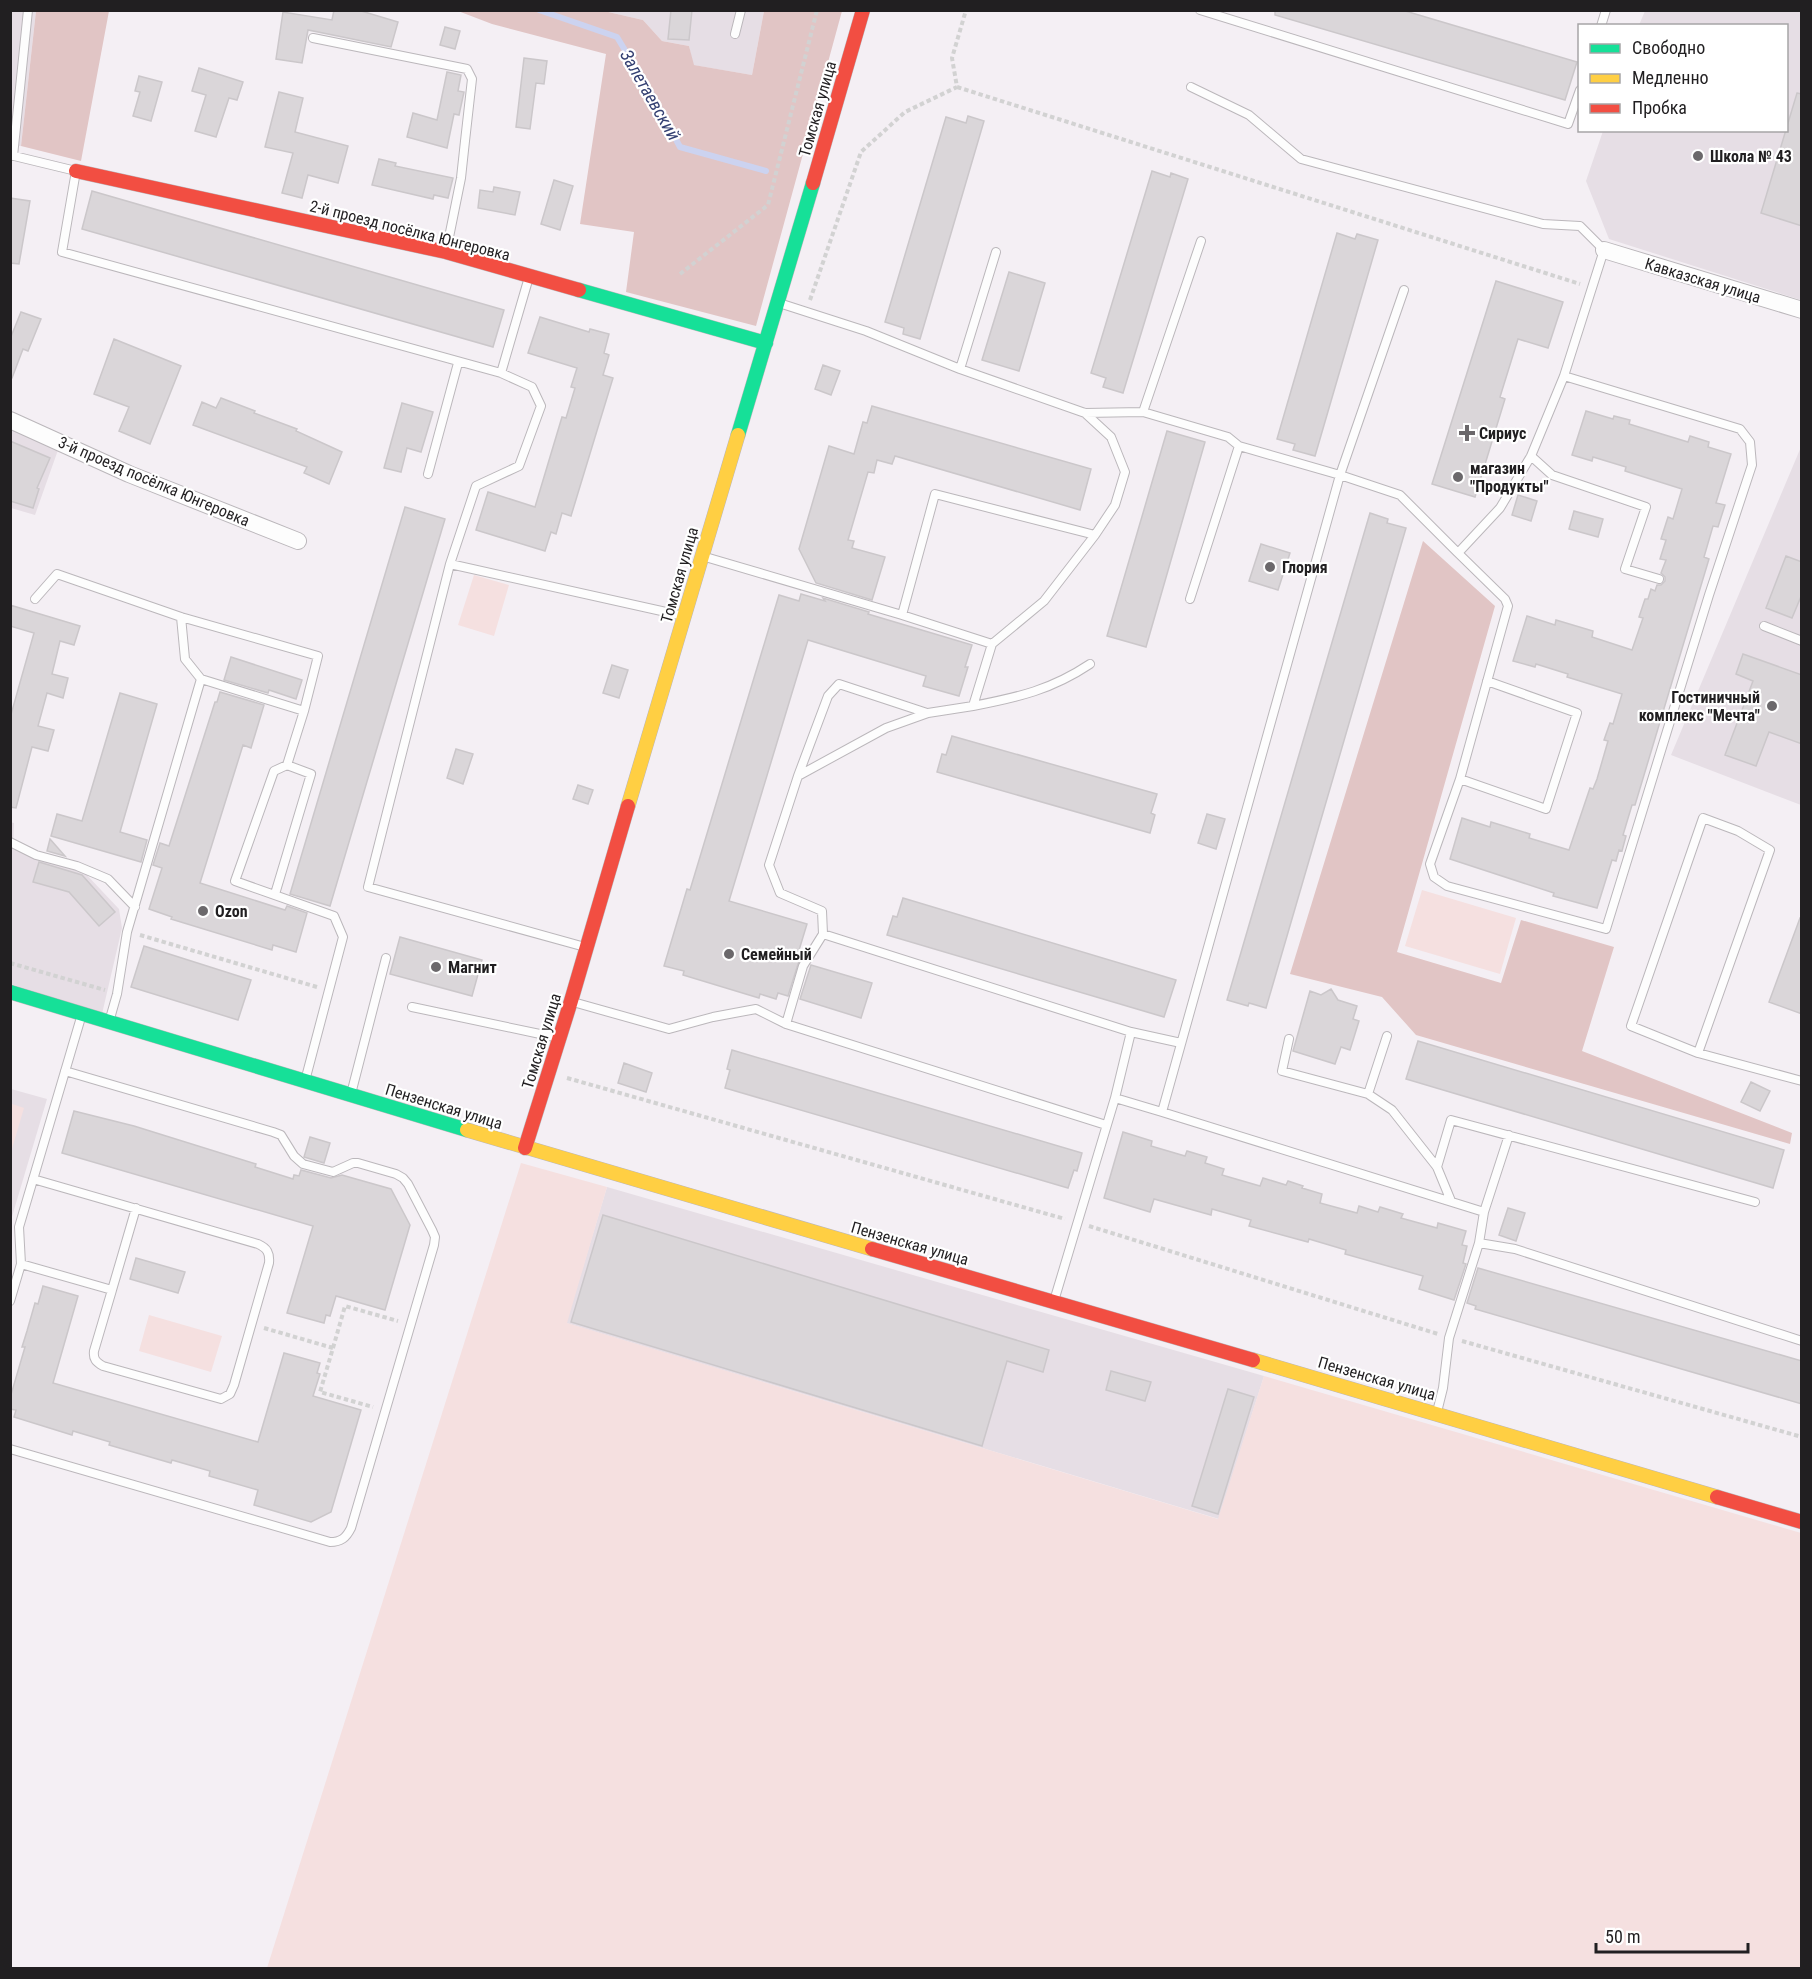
<svg xmlns="http://www.w3.org/2000/svg" width="1812" height="1979" viewBox="0 0 1812 1979" font-family="'Roboto Condensed',sans-serif">
	<rect width="100%" height="100%" fill="#f4eff4"/>
	<path fill="#e6dee5" d="M 11,11 L 36,11 L 21,146 L 11,146 Z
		M 604,11 L 764,11 L 752,75 L 693,65 L 689,46 L 662,41 L 643,20 Z
		M 1645,11 L 1801,11 L 1801,300 L 1609,239 L 1586,181 L 1603,131 L 1786,130 L 1786,26 L 1639,25 Z
		M 10,426 L 58,450 L 35,515 L 11,508 Z
		M 1801,447 L 1801,805 L 1671,755 Z
		M 10,822 L 14,823 L 13,849 L 84,872 L 119,909 L 122,928 L 102,1014 L 11,984 Z
		M 11,1089 L 47,1099 L 11,1220 Z
		M 607,1187 L 1264,1376 L 1219,1519 L 566,1323 Z"/>
	<path fill="#f5e0e0" d="M 474,575 L 509,585 L 494,636 L 458,625 Z
		M 1422,890 L 1516,918 L 1500,974 L 1405,946 Z
		M 12,1104 L 24,1108 L 11,1152 L 10,1110 Z
		M 521,1163 L 607,1187 L 567,1323 L 1218,1519 L 1264,1376 L 1801,1533 L 1801,1968 L 267,1968 Z
		M 149,1315 L 222,1336 L 211,1372 L 139,1351 Z"/>
	<path fill="#e1c5c5" d="M 36,11 L 109,11 L 81,161 L 21,146 Z
		M 458,11 L 604,11 L 643,20 L 662,41 L 689,46 L 694,65 L 752,75 L 764,11 L 842,11 L 756,326 L 626,292 L 634,232 L 580,224 L 606,54 L 492,24 Z
		M 1423,541 L 1495,606 L 1397,952 L 1501,983 L 1521,920 L 1614,947 L 1582,1051 L 1792,1133 L 1790,1144 L 1416,1035 L 1382,997 L 1290,974 Z"/>
	<g fill="none" stroke-linecap="round" stroke-linejoin="round">
		<path stroke="#ccd3f0" stroke-width="6" d="M 539,10 L 617,37 L 655,100 L 680,147 L 766,171"/>
	</g>
	<path fill="#dad6d9" stroke="#cbc7ca" stroke-width="1.5" d="M 334,10 L 358,10 L 398,22 L 391,47 L 308,30 L 302,63 L 276,59 L 283,12 L 332,20 Z
		M 671,10 L 692,10 L 689,40 L 668,39 Z
		M 1275,10 L 1402,10 L 1577,62 L 1565,100 L 1275,15 Z
		M 445,27 L 460,31 L 455,49 L 440,45 Z
		M 524,58 L 547,61 L 544,84 L 536,83 L 530,129 L 516,127 Z
		M 199,68 L 243,82 L 237,100 L 229,98 L 216,137 L 195,131 L 206,95 L 192,91 Z
		M 447,72 L 461,75 L 458,91 L 464,92 L 459,115 L 454,114 L 447,148 L 407,137 L 413,113 L 437,120 Z
		M 139,76 L 162,82 L 151,121 L 133,116 L 140,92 L 135,91 Z
		M 279,92 L 303,98 L 295,132 L 348,146 L 338,183 L 308,175 L 302,198 L 282,193 L 293,153 L 265,147 Z
		M 1797,93 L 1802,94 L 1802,226 L 1761,213 Z
		M 968,116 L 984,121 L 920,339 L 903,334 L 904,328 L 885,322 L 946,117 L 966,123 Z
		M 379,159 L 396,163 L 395,166 L 453,178 L 448,198 L 434,195 L 433,199 L 372,185 Z
		M 1152,171 L 1170,177 L 1171,173 L 1188,179 L 1123,393 L 1103,387 L 1106,378 L 1091,373 Z
		M 554,180 L 573,186 L 560,230 L 541,224 Z
		M 494,187 L 520,192 L 515,215 L 478,208 L 480,190 L 493,192 Z
		M 92,191 L 504,310 L 493,347 L 82,229 Z
		M 10,198 L 30,201 L 19,264 L 10,263 Z
		M 1337,233 L 1355,239 L 1357,234 L 1378,240 L 1315,456 L 1293,450 L 1295,444 L 1277,439 Z
		M 1009,272 L 1045,283 L 1019,371 L 982,360 Z
		M 1496,281 L 1563,302 L 1548,348 L 1518,339 L 1500,397 L 1505,399 L 1475,497 L 1432,484 Z
		M 21,312 L 41,319 L 28,351 L 23,349 L 12,378 L 10,378 L 10,339 Z
		M 540,317 L 589,332 L 590,329 L 609,334 L 604,353 L 609,355 L 603,375 L 613,378 L 571,516 L 562,513 L 556,534 L 551,532 L 545,551 L 476,530 L 488,492 L 535,507 L 562,417 L 566,418 L 575,388 L 571,387 L 577,368 L 528,353 Z
		M 114,339 L 181,366 L 150,444 L 119,431 L 129,407 L 94,394 Z
		M 823,365 L 840,371 L 831,395 L 815,389 Z
		M 221,398 L 255,411 L 254,413 L 297,429 L 296,431 L 342,452 L 329,484 L 304,473 L 307,467 L 193,425 L 202,402 L 216,408 Z
		M 402,403 L 433,412 L 421,452 L 407,448 L 401,472 L 384,468 Z
		M 872,406 L 1091,469 L 1080,510 L 895,456 L 892,464 L 877,460 L 874,473 L 868,472 L 848,540 L 854,541 L 852,548 L 885,557 L 872,600 L 816,583 L 799,549 L 829,446 L 854,454 L 863,422 L 867,423 Z
		M 1586,411 L 1613,419 L 1614,416 L 1630,420 L 1629,424 L 1688,442 L 1690,436 L 1709,442 L 1708,447 L 1731,454 L 1716,503 L 1725,505 L 1718,527 L 1713,526 L 1704,557 L 1709,559 L 1635,805 L 1632,805 L 1623,835 L 1626,836 L 1622,851 L 1619,850 L 1616,861 L 1612,860 L 1597,908 L 1553,896 L 1554,893 L 1450,859 L 1462,818 L 1490,827 L 1491,822 L 1530,834 L 1529,838 L 1569,850 L 1590,788 L 1593,789 L 1597,779 L 1608,741 L 1604,740 L 1610,723 L 1613,724 L 1622,694 L 1567,677 L 1568,674 L 1536,664 L 1535,667 L 1513,661 L 1527,616 L 1555,625 L 1556,620 L 1593,631 L 1592,637 L 1632,650 L 1643,618 L 1639,617 L 1645,599 L 1648,599 L 1651,589 L 1655,591 L 1657,585 L 1661,585 L 1665,581 L 1665,577 L 1661,573 L 1666,560 L 1660,559 L 1666,540 L 1661,539 L 1668,517 L 1673,519 L 1682,489 L 1625,471 L 1626,467 L 1593,457 L 1592,461 L 1572,455 Z
		M 1167,431 L 1205,442 L 1146,647 L 1107,636 Z
		M 10,441 L 50,458 L 37,488 L 39,489 L 33,508 L 10,501 Z
		M 1518,495 L 1537,501 L 1531,521 L 1512,515 Z
		M 405,507 L 445,519 L 330,906 L 290,894 Z
		M 1574,511 L 1603,519 L 1598,537 L 1569,529 Z
		M 1370,513 L 1388,519 L 1387,523 L 1406,528 L 1266,1008 L 1249,1003 L 1248,1006 L 1227,1000 Z
		M 1261,544 L 1290,553 L 1278,590 L 1249,581 Z
		M 1786,556 L 1802,562 L 1802,594 L 1792,618 L 1766,608 Z
		M 801,594 L 825,601 L 823,598 L 869,612 L 868,614 L 972,645 L 965,667 L 968,667 L 959,696 L 923,686 L 926,676 L 808,640 L 729,901 L 807,924 L 796,960 L 799,961 L 788,996 L 778,993 L 776,999 L 760,994 L 759,998 L 683,975 L 684,971 L 664,966 L 687,889 L 690,890 L 779,595 L 799,601 Z
		M 10,605 L 80,626 L 74,645 L 60,641 L 52,674 L 68,678 L 63,698 L 47,693 L 38,726 L 54,730 L 48,751 L 32,747 L 16,808 L 10,807 L 10,718 L 34,633 L 10,626 Z
		M 1743,654 L 1802,675 L 1802,744 L 1769,732 L 1756,766 L 1725,755 L 1753,681 L 1736,674 Z
		M 231,657 L 302,680 L 296,699 L 269,690 L 268,693 L 224,680 Z
		M 612,665 L 628,670 L 619,698 L 603,693 Z
		M 220,692 L 264,705 L 251,748 L 243,745 L 200,883 L 285,910 L 287,906 L 307,913 L 296,952 L 273,945 L 272,950 L 171,919 L 172,917 L 149,909 L 162,868 L 153,865 L 160,843 L 169,846 L 215,702 L 217,702 Z
		M 120,693 L 157,704 L 120,832 L 147,840 L 141,862 L 51,836 L 57,814 L 82,821 Z
		M 952,736 L 1157,794 L 1151,813 L 1155,815 L 1150,833 L 937,772 L 942,754 L 946,755 Z
		M 456,749 L 473,754 L 463,784 L 447,778 Z
		M 578,785 L 593,790 L 588,804 L 573,799 Z
		M 1207,814 L 1225,819 L 1216,849 L 1198,843 Z
		M 50,839 L 65,856 L 47,851 Z
		M 39,862 L 82,875 L 115,912 L 99,926 L 69,892 L 33,882 Z
		M 903,898 L 1176,980 L 1164,1017 L 887,935 L 893,916 L 897,917 Z
		M 1800,918 L 1802,919 L 1802,1014 L 1769,1002 Z
		M 400,937 L 482,960 L 472,996 L 390,974 Z
		M 144,946 L 251,980 L 238,1020 L 131,987 Z
		M 811,965 L 872,983 L 861,1018 L 800,999 Z
		M 1331,989 L 1338,1000 L 1357,1006 L 1353,1019 L 1359,1021 L 1350,1050 L 1341,1047 L 1335,1064 L 1293,1051 L 1310,991 L 1321,995 Z
		M 1418,1041 L 1784,1150 L 1773,1188 L 1406,1079 Z
		M 732,1050 L 1082,1153 L 1077,1171 L 1074,1170 L 1068,1188 L 725,1088 L 730,1070 L 727,1069 Z
		M 624,1063 L 652,1073 L 646,1092 L 618,1083 Z
		M 1751,1082 L 1770,1091 L 1760,1111 L 1741,1102 Z
		M 74,1111 L 134,1126 L 256,1164 L 255,1167 L 293,1179 L 294,1175 L 299,1176 L 301,1170 L 331,1178 L 342,1175 L 391,1189 L 410,1225 L 385,1310 L 336,1296 L 330,1316 L 326,1315 L 324,1323 L 287,1313 L 313,1226 L 62,1153 Z
		M 1123,1132 L 1152,1141 L 1151,1146 L 1185,1156 L 1187,1151 L 1207,1157 L 1205,1163 L 1224,1169 L 1222,1175 L 1260,1186 L 1263,1178 L 1286,1185 L 1288,1181 L 1303,1186 L 1302,1188 L 1322,1194 L 1320,1203 L 1357,1213 L 1359,1206 L 1378,1212 L 1380,1207 L 1403,1214 L 1401,1218 L 1437,1228 L 1438,1223 L 1466,1231 L 1462,1245 L 1467,1246 L 1463,1263 L 1466,1264 L 1454,1300 L 1419,1289 L 1423,1276 L 1345,1254 L 1346,1250 L 1309,1239 L 1308,1242 L 1249,1226 L 1251,1220 L 1212,1209 L 1211,1215 L 1154,1199 L 1150,1212 L 1104,1198 Z
		M 310,1137 L 330,1143 L 324,1163 L 304,1157 Z
		M 1508,1208 L 1525,1213 L 1516,1241 L 1499,1235 Z
		M 603,1215 L 1049,1350 L 1043,1372 L 1007,1361 L 982,1446 L 571,1322 Z
		M 136,1258 L 185,1272 L 178,1293 L 130,1279 Z
		M 1478,1268 L 1802,1361 L 1802,1404 L 1475,1309 L 1476,1306 L 1467,1303 Z
		M 43,1286 L 78,1296 L 53,1383 L 258,1442 L 284,1353 L 320,1363 L 317,1373 L 320,1374 L 313,1396 L 361,1410 L 331,1512 L 311,1522 L 254,1505 L 258,1490 L 209,1476 L 210,1471 L 172,1460 L 171,1463 L 109,1445 L 110,1442 L 73,1431 L 72,1435 L 14,1417 L 16,1410 L 10,1409 L 10,1398 L 25,1347 L 22,1347 L 27,1331 L 35,1303 L 38,1304 Z
		M 1111,1371 L 1151,1382 L 1145,1401 L 1106,1390 Z
		M 1228,1389 L 1254,1397 L 1218,1514 L 1192,1506 Z"/>
	<g fill="none" stroke-linecap="round" stroke-linejoin="round">
		<defs>
			<path id="lane" d="M 1200,10 L 1568,124 L 1580,90
				M 1601,26 L 1606,10
				M 735,34 L 741,10
				M 313,38 L 467,69 L 472,79 L 465,141 L 461,178 L 446,252
				M 1191,87 L 1249,115 L 1301,159 L 1543,224 L 1580,226 L 1604,250 L 1564,376 L 1531,456 L 1500,508 L 1458,553 L 1505,599 L 1508,606 L 1460,779 L 1430,864 L 1434,877 L 1447,886 L 1606,929 L 1709,595 L 1752,465 L 1750,442 L 1740,429 L 1564,376
				M 10,155 L 76,171 L 62,252 L 501,373 L 532,387 L 541,406 L 519,466 L 476,486 L 450,564 L 368,887 L 585,947
				M 13,156 L 28,10
				M 779,303 L 866,331 L 960,369 L 1085,413 L 1143,412 L 1201,241
				M 960,369 L 996,252
				M 501,373 L 529,277
				M 1143,412 L 1228,437 L 1239,446 L 1340,475 L 1404,290
				M 1085,413 L 1111,437 L 1125,472 L 1115,505 L 1095,535
				M 1531,456 L 1552,475 L 1646,507 L 1625,569 L 1659,579
				M 428,474 L 458,363
				M 450,564 L 684,616
				M 35,599 L 57,574 L 181,617 L 318,656 L 304,711
				M 1190,599 L 1239,446
				M 902,615 L 935,494 L 1095,535 L 1044,601 L 992,644
				M 181,617 L 185,659 L 201,679
				M 1764,626 L 1802,641
				M 973,706 C 1019,697 1051,690 1090,664
				M 798,776 L 828,696 L 839,684 L 927,713
				M 1460,779 L 1546,809 L 1577,713 L 1487,681
				M 10,842 L 36,855 L 77,866 L 108,879 L 135,907
				M 275,894 L 311,774 L 287,765
				M 823,934 L 1131,1032 L 1115,1098
				M 573,1002 L 669,1029 L 713,1017 L 756,1009 L 786,1024 L 803,966 L 823,934 L 822,911 L 780,893 L 769,865 L 798,776 L 886,728 L 928,713 L 973,706 L 992,644 L 902,615 L 702,556
				M 412,1007 L 559,1038
				M 109,1022 L 117,994 L 127,932 L 201,679 L 304,711 L 287,765 L 274,771 L 235,881 L 334,916 L 343,937 L 305,1081
				M 786,1024 L 1106,1125
				M 1131,1032 L 1181,1043
				M 1289,1039 L 1282,1071 L 1368,1094 L 1392,1110 L 1437,1167 L 1451,1201
				M 1698,1053 L 1770,850 L 1738,831 L 1703,818 L 1631,1026 L 1698,1053 L 1802,1081
				M 351,1094 L 386,958
				M 1368,1094 L 1387,1036
				M 1162,1112 L 1484,1212
				M 1437,1167 L 1451,1120 L 1755,1202
				M 1479,1243 L 1515,1249 L 1802,1341
				M 21,1264 L 112,1290 L 94,1351 C 93,1359 96,1362 103,1366 L 221,1399 L 230,1394 L 234,1385 L 269,1263 C 270,1253 267,1248 258,1244 L 33,1179
				M 112,1290 L 136,1208
				M 10,1301 L 21,1264 L 19,1227 L 82,1014
				M 1054,1301 L 1115,1098 L 1162,1112 L 1340,475 L 1400,495 L 1458,553
				M 1437,1412 L 1443,1388 L 1449,1338 L 1479,1243 L 1484,1212 L 1509,1135
				M 10,1449 L 330,1542 C 341,1542 346,1538 351,1528 L 434,1245 L 435,1237 L 432,1230 L 408,1184 L 403,1178 L 396,1174 L 358,1163 L 353,1163 L 333,1172 L 303,1164 L 294,1156 L 281,1135 L 273,1132 L 65,1071"/>
			<path id="street" d="M 1604,250 L 1802,310
				M 10,420 L 129,474 L 298,541"/>
			<path id="fast" d="M 579,290 L 766,343
				M 738,435 L 813,183
				M 10,992 L 467,1130"/>
			<path id="slow" d="M 628,806 L 738,435
				M 467,1130 L 872,1249
				M 1253,1360 L 1717,1497"/>
			<path id="jam" d="M 76,171 L 446,252 L 579,290
				M 813,183 L 863,10
				M 525,1148 L 571,1001 L 628,806
				M 872,1249 L 1253,1360
				M 1717,1497 L 1802,1522"/>
		</defs>
		<use href="#lane" stroke="#bbb7bb" stroke-width="10"/>
		<use href="#street" stroke="#bbb7bb" stroke-width="18"/>
		<use href="#fast" stroke="#bbb7bb" stroke-width="15"/>
		<use href="#slow" stroke="#bbb7bb" stroke-width="15"/>
		<use href="#jam" stroke="#bbb7bb" stroke-width="15"/>
		<path stroke="#d2d2d2" stroke-width="4" stroke-dasharray="4.5 3" stroke-linecap="butt" d="M 957,87 L 1580,284
			M 680,274 L 768,205 L 817,10
			M 810,300 L 861,152 L 905,112 L 957,87 L 952,58 L 966,10
			M 140,935 L 317,987
			M 10,963 L 105,990
			M 567,1078 L 1065,1219
			M 1089,1226 L 1438,1334
			M 264,1328 L 333,1348 L 320,1392 L 373,1407
			M 1462,1341 L 1802,1437
			M 333,1348 L 345,1306 L 398,1321"/>
		<use href="#lane" stroke="#fdfdfd" stroke-width="8"/>
		<use href="#street" stroke="#fdfdfd" stroke-width="16"/>
		<use href="#fast" stroke="#16e098" stroke-width="14"/>
		<use href="#slow" stroke="#ffcf43" stroke-width="14"/>
		<use href="#jam" stroke="#f24e42" stroke-width="14"/>
	</g>
	<g fill="#6b686b" stroke="#fff" stroke-width="2">
		<circle cx="1698" cy="156" r="6"/>
		<path d="M1464 424h6v6h6v6h-6v6h-6v-6h-6v-6h6z"/>
		<circle cx="1458" cy="477" r="6"/>
		<circle cx="1270" cy="567" r="6"/>
		<circle cx="1772" cy="706" r="6"/>
		<circle cx="203" cy="911" r="6"/>
		<circle cx="729" cy="954" r="6"/>
		<circle cx="436" cy="967" r="6"/>
	</g>
	<g text-anchor="middle" stroke-width="4.5" stroke-linejoin="round" paint-order="stroke">
		<g font-size="16" fill="#211f21" stroke="#fff">
			<text transform="translate(817 109) rotate(-74)" y="6">Томская улица</text>
			<text transform="translate(410 230) rotate(14)" y="6">2-й проезд посёлка Юнгеровка</text>
			<text transform="translate(1703 280) rotate(17)" y="6">Кавказская улица</text>
			<text transform="translate(154 481) rotate(23)" y="6">3-й проезд посёлка Юнгеровка</text>
			<text transform="translate(679 575) rotate(-74)" y="6">Томская улица</text>
			<text transform="translate(541 1041) rotate(-73)" y="6">Томская улица</text>
			<text transform="translate(444 1106) rotate(17)" y="6">Пензенская улица</text>
			<text transform="translate(910 1243) rotate(16)" y="6">Пензенская улица</text>
			<text transform="translate(1377 1378) rotate(16)" y="6">Пензенская улица</text>
		</g>
		<g font-size="16" font-weight="bold" fill="#211f21" stroke="#fff" text-anchor="start">
			<text x="1710" y="162">Школа № 43</text>
			<text x="1479" y="439">Сириус</text>
			<text x="1470" y="474">магазин<tspan x="1470" dy="18">"Продукты"</tspan></text>
			<text x="1282" y="573">Глория</text>
			<text x="1760" y="703" text-anchor="end">Гостиничный<tspan x="1760" dy="18">комплекс "Мечта"</tspan></text>
			<text x="215" y="917">Ozon</text>
			<text x="741" y="960">Семейный</text>
			<text x="448" y="973">Магнит</text>
		</g>
		<g font-size="18" font-style="italic" fill="#344072" stroke="#fff">
			<text transform="translate(650 95) rotate(60)" y="6">Залетаевский</text>
		</g>
	</g>
	<rect width="1812" height="1979" fill="none" stroke="#211f21" stroke-width="24"/>
	<rect x="1578" y="24" width="210" height="108" fill="#ffffff" stroke="#a6a5a6" stroke-width="1.5"/>
	<rect x="1590" y="44" width="30" height="9" fill="#16e098" stroke="#a6a5a6" stroke-width="1.5"/>
	<text x="1632" y="54" font-size="18" fill="#211f21">Свободно</text>
	<rect x="1590" y="74" width="30" height="9" fill="#ffcf43" stroke="#a6a5a6" stroke-width="1.5"/>
	<text x="1632" y="84" font-size="18" fill="#211f21">Медленно</text>
	<rect x="1590" y="104" width="30" height="9" fill="#f24e42" stroke="#a6a5a6" stroke-width="1.5"/>
	<text x="1632" y="114" font-size="18" fill="#211f21">Пробка</text>
	<path d="M1596 1943v9h152v-9" fill="none" stroke="#211f21" stroke-width="3"/>
	<text x="1605" y="1943" font-size="18" fill="#211f21" stroke="#ffffff" stroke-width="4.5" paint-order="stroke">50 m</text>
</svg>
